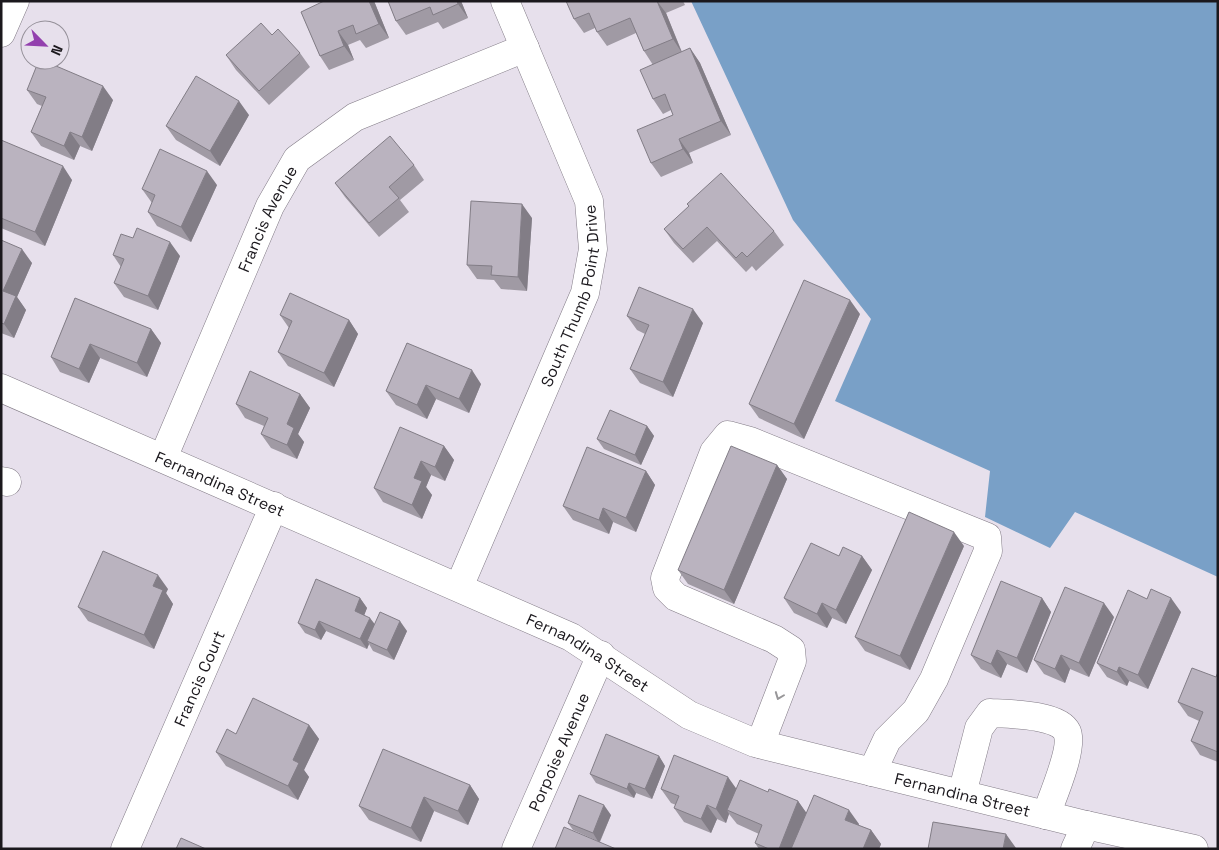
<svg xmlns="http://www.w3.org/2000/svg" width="1219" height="850" viewBox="0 0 1219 850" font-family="'Space Grotesk',sans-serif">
	<rect width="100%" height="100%" fill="#e7e0ec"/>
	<path fill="#79a0c7" d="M 691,1 L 1218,1 L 1218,577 L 1075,512 L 1050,548 L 985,517 L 990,471 L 835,401 L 871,319 L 793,220 Z"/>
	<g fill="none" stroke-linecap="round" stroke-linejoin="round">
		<defs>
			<g id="minor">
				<path d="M 1,33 L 15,1"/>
				<path id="s1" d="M 1,388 L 571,637 L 689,715 L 755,743 L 1086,825 L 1194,849"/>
				<path id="s2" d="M 163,458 L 270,206 L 297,159 L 355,117 L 525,48"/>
				<path d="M 1,481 L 7,482"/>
				<path id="s3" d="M 459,587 L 585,293 L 593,249 L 589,201 L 505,1"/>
				<path d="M 760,744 L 792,661 L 791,650 L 774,639 L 676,597 L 667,588 L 665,578 L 714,452 L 728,435 L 750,441 L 987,537 L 988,551 L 934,679 L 916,711 L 887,740 L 872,772"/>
				<path d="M 962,794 L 979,728 L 990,713 C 1008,714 1059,714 1067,732 C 1074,748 1052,798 1046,815"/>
				<path id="s4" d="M 125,849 L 274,506"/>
				<path id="s5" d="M 516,849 L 601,655"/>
				<path d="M 1075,849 L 1086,825"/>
			</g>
		</defs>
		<use href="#minor" stroke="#827b86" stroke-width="29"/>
		<use href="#minor" stroke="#fff" stroke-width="28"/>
	</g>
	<path fill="#a09aa4" d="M 374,1 L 389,38 L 366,48 L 360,40 L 348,45 L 354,60 L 329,70 L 320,56 L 301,12 Z
		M 388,1 L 461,1 L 468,18 L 443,29 L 438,22 L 406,35 L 396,21 Z
		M 566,1 L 683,1 L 685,5 L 666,13 L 682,52 L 690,48 L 700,63 L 731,135 L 689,153 L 693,163 L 661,177 L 651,163 L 673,115 L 671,110 L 663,114 L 653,99 L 653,65 L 644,51 L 636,33 L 607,46 L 597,32 L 595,28 L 584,33 L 574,19 Z
		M 272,35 L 300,53 L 310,67 L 269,105 L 236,70 L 226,55 Z
		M 27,90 L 113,100 L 92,151 L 80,146 L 74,160 L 41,146 L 31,132 L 42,106 L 37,104 Z
		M 249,115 L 220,166 L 176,140 L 166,126 Z
		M 1,140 L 72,180 L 45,246 L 1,228 Z
		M 414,165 L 424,180 L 400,200 L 409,212 L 379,237 L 345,197 L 335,183 Z
		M 217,185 L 191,242 L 157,226 L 148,212 L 152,203 L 142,189 Z
		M 689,207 L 774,231 L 784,245 L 756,271 L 752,266 L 746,272 L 717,241 L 693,263 L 674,243 L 664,229 Z
		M 532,218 L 527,291 L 501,289 L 494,280 L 477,279 L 467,265 Z
		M 133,238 L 180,256 L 158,310 L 124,297 L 114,283 L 121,267 L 113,255 Z
		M 1,240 L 32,263 L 17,297 L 26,310 L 14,338 L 1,333 Z
		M 75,298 L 151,329 L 161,343 L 147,377 L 100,358 L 89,383 L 60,372 L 51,357 Z
		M 860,314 L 804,439 L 759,418 L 749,404 Z
		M 280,315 L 349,320 L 358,334 L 334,387 L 288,366 L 278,352 L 289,328 Z
		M 627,316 L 703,323 L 673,397 L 640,383 L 630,369 L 645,334 L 637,330 Z
		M 407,343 L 481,384 L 469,413 L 436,399 L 427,419 L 396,405 L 386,391 Z
		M 300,394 L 310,408 L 298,434 L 304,442 L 297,459 L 271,448 L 261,434 L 264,426 L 245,418 L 236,404 Z
		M 647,426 L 654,436 L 641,465 L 604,449 L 597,439 Z
		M 444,446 L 454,460 L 445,481 L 431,475 L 426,487 L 432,495 L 422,519 L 383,502 L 374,488 Z
		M 777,465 L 787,479 L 734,604 L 688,584 L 678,570 Z
		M 646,471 L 655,485 L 636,532 L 613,522 L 609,534 L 573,520 L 563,506 Z
		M 964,546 L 910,670 L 865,651 L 855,637 Z
		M 839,556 L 862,556 L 872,570 L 846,624 L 832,618 L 827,628 L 794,613 L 784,598 Z
		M 168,589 L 166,593 L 173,604 L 154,649 L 88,621 L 78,607 Z
		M 360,598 L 367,608 L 364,615 L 374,624 L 407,631 L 394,660 L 373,651 L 369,644 L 367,649 L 326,631 L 321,640 L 305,633 L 298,623 Z
		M 1042,598 L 1051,612 L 1027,673 L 1007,664 L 1001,678 L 981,669 L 971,655 Z
		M 1181,612 L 1148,689 L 1129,681 L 1127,686 L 1107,677 L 1097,663 Z
		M 1114,617 L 1089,677 L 1070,669 L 1065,683 L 1044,674 L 1034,660 Z
		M 1218,672 L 1218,762 L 1200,755 L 1191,741 L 1199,721 L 1188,716 L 1178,702 L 1216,677 Z
		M 309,725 L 319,739 L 304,770 L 309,777 L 298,800 L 226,766 L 216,752 L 236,734 Z
		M 659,756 L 665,766 L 652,799 L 636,793 L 634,798 L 596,783 L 590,774 Z
		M 470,785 L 479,799 L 468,825 L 434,811 L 421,842 L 369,820 L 359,806 Z
		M 736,788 L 768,792 L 798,801 L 806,813 L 859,824 L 858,825 L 871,830 L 881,844 L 879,849 L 759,849 L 755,843 L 759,834 L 737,824 L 729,814 L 726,823 L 717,819 L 711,833 L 684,822 L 674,808 L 676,805 L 671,803 L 661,789 Z
		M 611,815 L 600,842 L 573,830 L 568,823 Z"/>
	<path fill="#827d86" d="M 369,1 L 374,1 L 389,38 L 379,24 Z
		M 457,1 L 461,1 L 468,18 L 458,4 Z
		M 657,1 L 666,13 L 682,53 L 673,39 Z
		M 338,31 L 348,45 L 354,60 L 344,46 Z
		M 690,48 L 700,63 L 731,135 L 721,121 Z
		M 103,86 L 113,100 L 92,151 L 82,137 Z
		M 239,101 L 249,115 L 220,166 L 210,151 Z
		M 70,132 L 80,146 L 74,160 L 64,146 Z
		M 679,139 L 689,153 L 693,163 L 683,149 Z
		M 63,166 L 72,180 L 45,246 L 35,232 Z
		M 207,171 L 217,185 L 191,242 L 181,227 Z
		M 522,204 L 532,218 L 527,291 L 518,277 Z
		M 170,242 L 180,256 L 158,310 L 148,296 Z
		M 22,249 L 32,263 L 17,297 L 26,310 L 14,338 L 4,324 L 3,291 Z
		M 850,300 L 860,314 L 804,439 L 794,424 Z
		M 693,309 L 703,323 L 673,397 L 663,382 Z
		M 349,320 L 358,334 L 334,387 L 324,373 Z
		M 151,329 L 161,343 L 147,377 L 137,363 Z
		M 90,344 L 100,358 L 89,383 L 79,369 Z
		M 472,370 L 481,384 L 469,413 L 459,399 Z
		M 426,385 L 436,399 L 427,419 L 417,405 Z
		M 300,394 L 310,408 L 298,434 L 304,442 L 297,459 L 287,445 L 287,424 Z
		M 647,426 L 654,436 L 641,465 L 635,455 Z
		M 444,446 L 454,460 L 445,481 L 435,467 Z
		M 421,461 L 431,475 L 426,487 L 432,495 L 422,519 L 412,505 L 414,478 Z
		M 777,465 L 787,479 L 734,604 L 724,590 Z
		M 646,471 L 655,485 L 636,532 L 626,518 Z
		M 603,508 L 613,522 L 609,534 L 599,520 Z
		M 954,532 L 964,546 L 910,670 L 900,656 Z
		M 862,556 L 872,570 L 846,624 L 836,610 Z
		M 158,575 L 168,589 L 166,593 L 173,604 L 154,649 L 144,635 L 153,586 Z
		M 360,598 L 367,608 L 362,621 L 355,611 Z
		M 1042,598 L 1051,612 L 1027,673 L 1017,658 Z
		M 1171,598 L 1181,612 L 1148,689 L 1138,675 Z
		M 822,603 L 832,618 L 827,628 L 817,614 Z
		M 1104,603 L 1114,617 L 1089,677 L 1079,663 Z
		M 370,618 L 377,627 L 367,641 L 369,644 L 367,649 L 360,639 Z
		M 319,621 L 326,631 L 321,640 L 315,630 Z
		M 400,621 L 407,631 L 394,660 L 387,650 Z
		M 997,650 L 1007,664 L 1001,678 L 991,664 Z
		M 1061,655 L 1070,669 L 1065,683 L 1055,669 Z
		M 1119,667 L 1129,681 L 1127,686 L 1117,672 Z
		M 309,725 L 319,739 L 304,770 L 309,777 L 298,800 L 288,786 L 293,760 Z
		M 659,756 L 665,766 L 652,799 L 645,789 Z
		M 728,777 L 738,791 L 727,810 L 729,814 L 726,823 L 716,809 Z
		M 629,783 L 636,793 L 634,798 L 627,789 Z
		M 470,785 L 479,799 L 468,825 L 458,811 Z
		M 424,797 L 434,811 L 421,842 L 411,828 Z
		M 798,801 L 808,815 L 794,849 L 779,849 Z
		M 604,805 L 611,815 L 599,843 L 593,833 Z
		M 707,805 L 717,819 L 711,833 L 701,819 Z
		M 849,810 L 859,824 L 855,834 L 845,820 Z
		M 871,830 L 881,844 L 879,849 L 863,849 Z
		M 1006,834 L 1016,848 L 1015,849 L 1003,849 Z"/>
	<path fill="#bab3bf" stroke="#827d86" d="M 324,1 L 369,1 L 379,24 L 356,34 L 353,25 L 338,31 L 344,46 L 320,56 L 301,12 Z
		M 388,1 L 457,1 L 458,4 L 433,15 L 430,7 L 396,21 Z
		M 566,1 L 657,1 L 673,39 L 644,51 L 630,18 L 597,32 L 589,13 L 574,19 Z
		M 261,23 L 272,35 L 278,29 L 300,53 L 259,91 L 226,55 Z
		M 690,48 L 721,121 L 679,139 L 683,149 L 651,163 L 637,130 L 673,115 L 665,94 L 653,99 L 640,70 Z
		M 39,60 L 42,60 L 103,86 L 82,137 L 70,132 L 64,146 L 31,132 L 46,97 L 27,90 Z
		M 196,76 L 239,101 L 210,151 L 166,126 Z
		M 390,136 L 414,165 L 389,187 L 399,198 L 369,223 L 335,183 Z
		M 1,140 L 63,166 L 35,232 L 1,218 Z
		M 160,149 L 207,171 L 181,227 L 148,212 L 155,195 L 142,189 Z
		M 721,173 L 774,231 L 747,257 L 742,252 L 736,258 L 707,227 L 683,249 L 664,229 L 689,206 L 687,204 Z
		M 471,201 L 522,204 L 518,277 L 491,275 L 492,266 L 467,265 Z
		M 137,228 L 170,242 L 148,296 L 114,283 L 124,259 L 113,255 L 121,234 L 133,238 Z
		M 1,240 L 22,249 L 3,291 L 16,296 L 4,324 L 1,323 Z
		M 804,280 L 850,300 L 794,424 L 749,404 Z
		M 639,287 L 693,309 L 663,382 L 630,369 L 649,325 L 627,316 Z
		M 290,293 L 349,320 L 324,373 L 278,352 L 292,321 L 280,315 Z
		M 75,298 L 151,329 L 137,363 L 90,344 L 79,369 L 51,357 Z
		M 407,343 L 472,370 L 459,399 L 426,385 L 417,405 L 386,391 Z
		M 250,371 L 300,394 L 287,424 L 294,428 L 287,445 L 261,434 L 268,418 L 236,404 Z
		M 610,410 L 647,426 L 635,455 L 597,439 Z
		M 400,427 L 444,446 L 435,467 L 421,461 L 414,478 L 422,481 L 412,505 L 374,488 Z
		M 731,446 L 777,465 L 724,590 L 678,570 Z
		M 587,447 L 646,471 L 626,518 L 603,508 L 599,520 L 563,506 Z
		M 909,512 L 954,532 L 900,656 L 855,637 Z
		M 811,543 L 839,556 L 843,547 L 862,556 L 836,610 L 822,603 L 817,614 L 784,598 Z
		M 103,551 L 158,575 L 153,586 L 163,590 L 144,635 L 78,607 Z
		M 316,579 L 360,598 L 355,611 L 370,618 L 360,639 L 319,621 L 315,630 L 298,623 Z
		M 1001,581 L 1042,598 L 1017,658 L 997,650 L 991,664 L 971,655 Z
		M 1065,587 L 1104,603 L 1079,663 L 1061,655 L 1055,669 L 1034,660 Z
		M 1151,589 L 1171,598 L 1138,675 L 1119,667 L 1117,672 L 1097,663 L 1128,590 L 1147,599 Z
		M 380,612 L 400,621 L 387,650 L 367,641 Z
		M 1192,668 L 1216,677 L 1218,672 L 1218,752 L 1191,741 L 1203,712 L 1178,702 Z
		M 253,698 L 309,725 L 293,760 L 299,763 L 288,786 L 216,752 L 227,729 L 236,734 Z
		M 606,734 L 659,756 L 645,789 L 629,783 L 627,789 L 590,774 Z
		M 383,749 L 470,785 L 458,811 L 424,797 L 411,828 L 359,806 Z
		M 674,755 L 728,777 L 716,809 L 707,805 L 701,819 L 674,808 L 679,796 L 661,789 Z
		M 740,780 L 768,792 L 769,789 L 798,801 L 779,849 L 769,849 L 755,843 L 762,825 L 727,810 Z
		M 579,795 L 604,805 L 593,833 L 568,823 Z
		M 814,795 L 849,810 L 845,820 L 871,830 L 863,849 L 791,849 Z
		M 933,822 L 1006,834 L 1003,849 L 928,849 Z
		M 564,827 L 616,849 L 555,849 Z
		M 181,838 L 206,849 L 176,849 Z"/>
	<defs><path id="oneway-chevron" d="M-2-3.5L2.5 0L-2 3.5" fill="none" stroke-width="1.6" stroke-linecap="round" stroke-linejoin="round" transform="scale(1.25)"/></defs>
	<use stroke="#989799" href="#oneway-chevron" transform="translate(779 696) rotate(111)"/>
	<g text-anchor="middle" stroke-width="4" stroke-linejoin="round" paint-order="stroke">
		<g font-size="16" fill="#1b181d" stroke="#e7e0ec">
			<text dy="6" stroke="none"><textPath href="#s2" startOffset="261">Francis Avenue</textPath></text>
			<text dy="6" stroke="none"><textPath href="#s3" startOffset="314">South Thumb Point Drive</textPath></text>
			<text dy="6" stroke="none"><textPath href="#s1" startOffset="239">Fernandina Street</textPath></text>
			<text dy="6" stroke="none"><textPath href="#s1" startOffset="644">Fernandina Street</textPath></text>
			<text dy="6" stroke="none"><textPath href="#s4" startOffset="186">Francis Court</textPath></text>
			<text dy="6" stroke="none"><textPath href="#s5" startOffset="106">Porpoise Avenue</textPath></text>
			<text dy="6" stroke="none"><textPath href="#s1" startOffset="1049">Fernandina Street</textPath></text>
		</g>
	</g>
	<rect width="1219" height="850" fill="none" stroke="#1b181d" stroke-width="5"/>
	<g transform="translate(45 45) rotate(114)"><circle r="24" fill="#e7e0ec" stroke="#959099"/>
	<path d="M0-4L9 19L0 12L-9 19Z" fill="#9340ae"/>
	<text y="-8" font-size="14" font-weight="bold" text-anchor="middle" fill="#1b181d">N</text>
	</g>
</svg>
